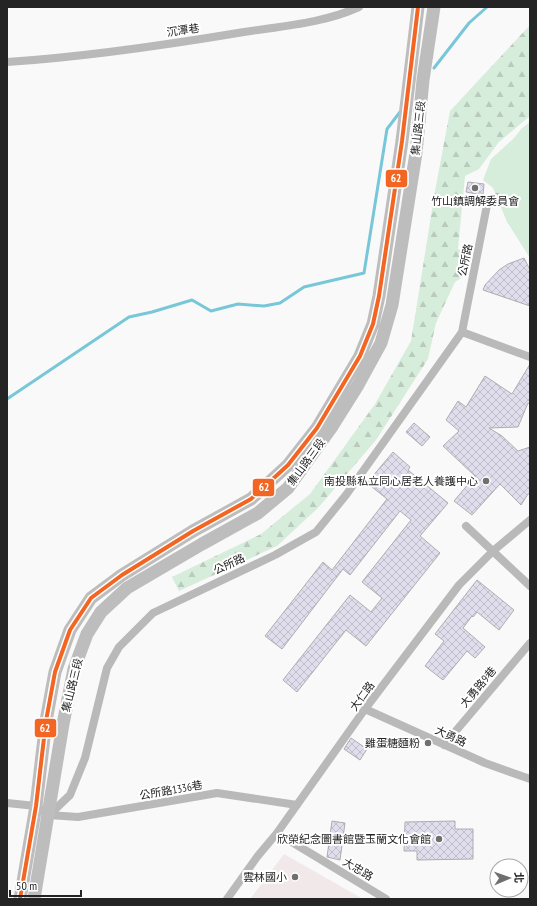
<svg xmlns="http://www.w3.org/2000/svg" width="537" height="906" viewBox="0 0 537 906" font-family="'PT Sans Narrow','Noto Sans TC',sans-serif">
	<defs>
		<pattern id="forest-firs" width="22" height="20" patternUnits="userSpaceOnUse"><rect width="22" height="20" fill="#d7eddb"/><path d="M5 1l3.5 6h-7zM16 11l3.5 6h-7z" fill="#b8cbbc"/></pattern>
		<pattern id="building-cross-hatch" width="8" height="8" patternUnits="userSpaceOnUse"><rect width="8" height="8" fill="#e0deed"/><path d="M0 0l8 8M0 8l8-8" fill="none" stroke="#c0becb"/></pattern>
	</defs>
	<rect width="100%" height="100%" fill="#f9f9fa"/>
	<path fill="#f1e9e9" d="M 284,854 L 363,899 L 250,899 Z"/>
	<path fill="#d7eddb" d="M 530,122 L 530,258 L 507,222 L 493,188 L 483,180 L 491,159 L 513,139 L 522,128 Z"/>
	<path fill="url(#forest-firs)" d="M 530,25 L 530,116 L 499,142 L 479,169 L 465,176 L 458,249 L 469,253 L 463,277 L 455,282 L 436,323 L 428,359 L 376,440 L 318,508 L 277,546 L 179,591 L 172,577 L 261,534 L 310,494 L 375,404 L 411,341 L 435,191 L 450,111 Z"/>
	<g fill="none" stroke-linecap="round" stroke-linejoin="round">
		<path stroke="#78c7d8" stroke-width="3" d="M 434,68 L 469,23 L 487,7
			M 7,399 L 129,317 L 152,312 L 192,300 L 211,311 L 238,304 L 264,306 L 280,303 L 304,287 L 364,273 L 387,129 L 400,112"/>
	</g>
	<path fill="url(#building-cross-hatch)" stroke="#aeaeaf" d="M 468,182 L 484,184 L 483,195 L 466,192 Z
		M 524,258 L 530,270 L 530,306 L 483,290 L 485,285 L 499,270 L 508,264 Z
		M 530,364 L 530,405 L 528,403 L 518,427 L 489,428 L 502,436 L 518,451 L 530,447 L 530,494 L 528,494 L 521,505 L 500,484 L 472,515 L 454,501 L 475,476 L 443,446 L 459,431 L 446,420 L 458,401 L 466,407 L 485,376 L 512,394 Z
		M 414,423 L 430,437 L 422,446 L 406,432 Z
		M 393,452 L 410,467 L 408,470 L 448,503 L 420,536 L 440,553 L 366,646 L 346,630 L 297,692 L 283,680 L 350,595 L 371,612 L 382,598 L 362,582 L 411,520 L 400,511 L 350,575 L 343,569 L 282,649 L 265,636 L 323,562 L 332,570 L 387,499 L 367,483 Z
		M 477,580 L 514,610 L 499,630 L 477,612 L 473,617 L 472,616 L 463,628 L 485,647 L 475,658 L 467,651 L 443,680 L 425,666 L 444,641 L 435,634 Z
		M 351,738 L 367,749 L 360,760 L 344,749 Z
		M 332,821 L 345,823 L 340,860 L 327,857 Z
		M 455,821 L 455,829 L 473,829 L 473,859 L 417,860 L 417,851 L 404,851 L 405,822 Z"/>
	<g fill="none" stroke-linecap="round" stroke-linejoin="round">
		<path stroke="#bab9b9" stroke-width="8" d="M 7,62 C 86,57 166,45 244,32 C 283,26 324,23 359,7
			M 462,332 L 530,357
			M 466,526 L 530,586
			M 365,709 L 485,763 L 530,779
			M 444,745 L 530,643
			M 7,803 L 36,806 L 49,815 L 70,795 L 85,758 L 107,668 L 119,647 L 153,613 L 275,555 L 316,532 L 346,495 L 462,332 L 487,205 L 497,197
			M 49,815 L 78,817 L 217,793 L 297,805
			M 277,833 L 386,899
			M 227,899 L 257,857 L 277,833 L 365,709 L 459,585 L 493,551 L 530,520"/>
		<path stroke="#bdbdbe" stroke-width="13" d="M 20,899 L 36,806 L 46,721 L 55,672 L 70,630 L 91,598 L 122,575 L 193,531 L 251,499 L 288,465 L 317,428 L 360,356 L 373,324 L 379,296 L 402,141 L 418,7
			M 34,899 L 63,724 L 74,669 L 87,634 L 101,612 L 127,588 L 202,544 L 258,513 L 288,488 L 331,428 L 358,385 L 381,343 L 392,305 L 416,153 L 423,80 L 434,7"/>
		<defs>
			<path id="bus-1" d="M 20,899 L 36,806 L 46,721 L 55,672 L 70,630 L 91,598 L 122,575 L 193,531 L 251,499 L 288,465 L 317,428 L 360,356 L 373,324 L 379,296 L 402,141 L 418,7"/>
		</defs>
		<use href="#bus-1" stroke="#fff" stroke-width="7"/>
		<use href="#bus-1" stroke="#f26522" stroke-width="4"/>
	</g>
	<g fill="#6f6f70" stroke="#fff" stroke-width="1.5">
		<circle cx="475" cy="188" r="4"/>
		<circle cx="486" cy="481" r="4"/>
		<circle cx="428" cy="743" r="4"/>
		<circle cx="439" cy="839" r="4"/>
		<circle cx="295" cy="877" r="4"/>
	</g>
	<g text-anchor="middle" stroke-width="4" stroke-linejoin="round" paint-order="stroke">
		<g font-size="11" fill="#242425" stroke="#fff">
			<text transform="translate(183 30) rotate(-8)" y="4">沉潭巷</text>
			<text transform="translate(418 128) rotate(-84)" y="4">集山路三段</text>
			<text transform="translate(465 260) rotate(-78)" y="4">公所路</text>
			<text transform="translate(306 462) rotate(-54)" y="4">集山路三段</text>
			<text transform="translate(229 564) rotate(-25)" y="4">公所路</text>
			<text transform="translate(72 685) rotate(-76)" y="4">集山路三段</text>
			<text transform="translate(478 687) rotate(-50)" y="4">大勇路9巷</text>
			<text transform="translate(362 696) rotate(-54)" y="4">大仁路</text>
			<text transform="translate(451 736) rotate(25)" y="4">大勇路</text>
			<text transform="translate(171 790) rotate(-10)" y="4">公所路1336巷</text>
			<text transform="translate(358 869) rotate(31)" y="4">大忠路</text>
		</g>
		<g font-size="11" fill="#242425" stroke="#fff" text-anchor="end">
			<text x="475" y="205" text-anchor="middle">竹山鎮調解委員會</text>
			<text x="478" y="485">南投縣私立同心居老人養護中心</text>
			<text x="420" y="747">雞蛋糖麵粉</text>
			<text x="431" y="843">欣榮紀念圖書館暨玉蘭文化會館</text>
			<text x="287" y="881">雲林國小</text>
		</g>
	</g>
	<g stroke="#fff" stroke-width="1.5">
		<rect x="385" y="169" width="23" height="19" rx="4" fill="#f26522"/>
		<rect x="252" y="478" width="23" height="19" rx="4" fill="#f26522"/>
		<rect x="34" y="718" width="23" height="20" rx="4" fill="#f26522"/>
	</g>
	<g font-size="11" text-anchor="middle" font-weight="bold" fill="#fff">
		<text x="396" y="182">62</text>
		<text x="264" y="491">62</text>
		<text x="45" y="732">62</text>
	</g>
	<rect width="537" height="906" fill="none" stroke="#242425" stroke-width="16"/>
	<g transform="translate(509 878) rotate(88)"><circle r="19" fill="#ffffff" stroke="#a7a7a8"/>
	<path d="M0-3L7 15L0 10L-7 15Z" fill="#6f6f70"/>
	<text y="-6" font-size="11" font-weight="bold" text-anchor="middle" fill="#242425">北</text>
	</g>
	<path d="M10 890v6h71v-6" fill="none" stroke="#242425" stroke-width="2"/>
	<text x="16" y="890" font-size="12" fill="#242425" stroke="#ffffff" stroke-width="3" paint-order="stroke">50 m</text>
</svg>
